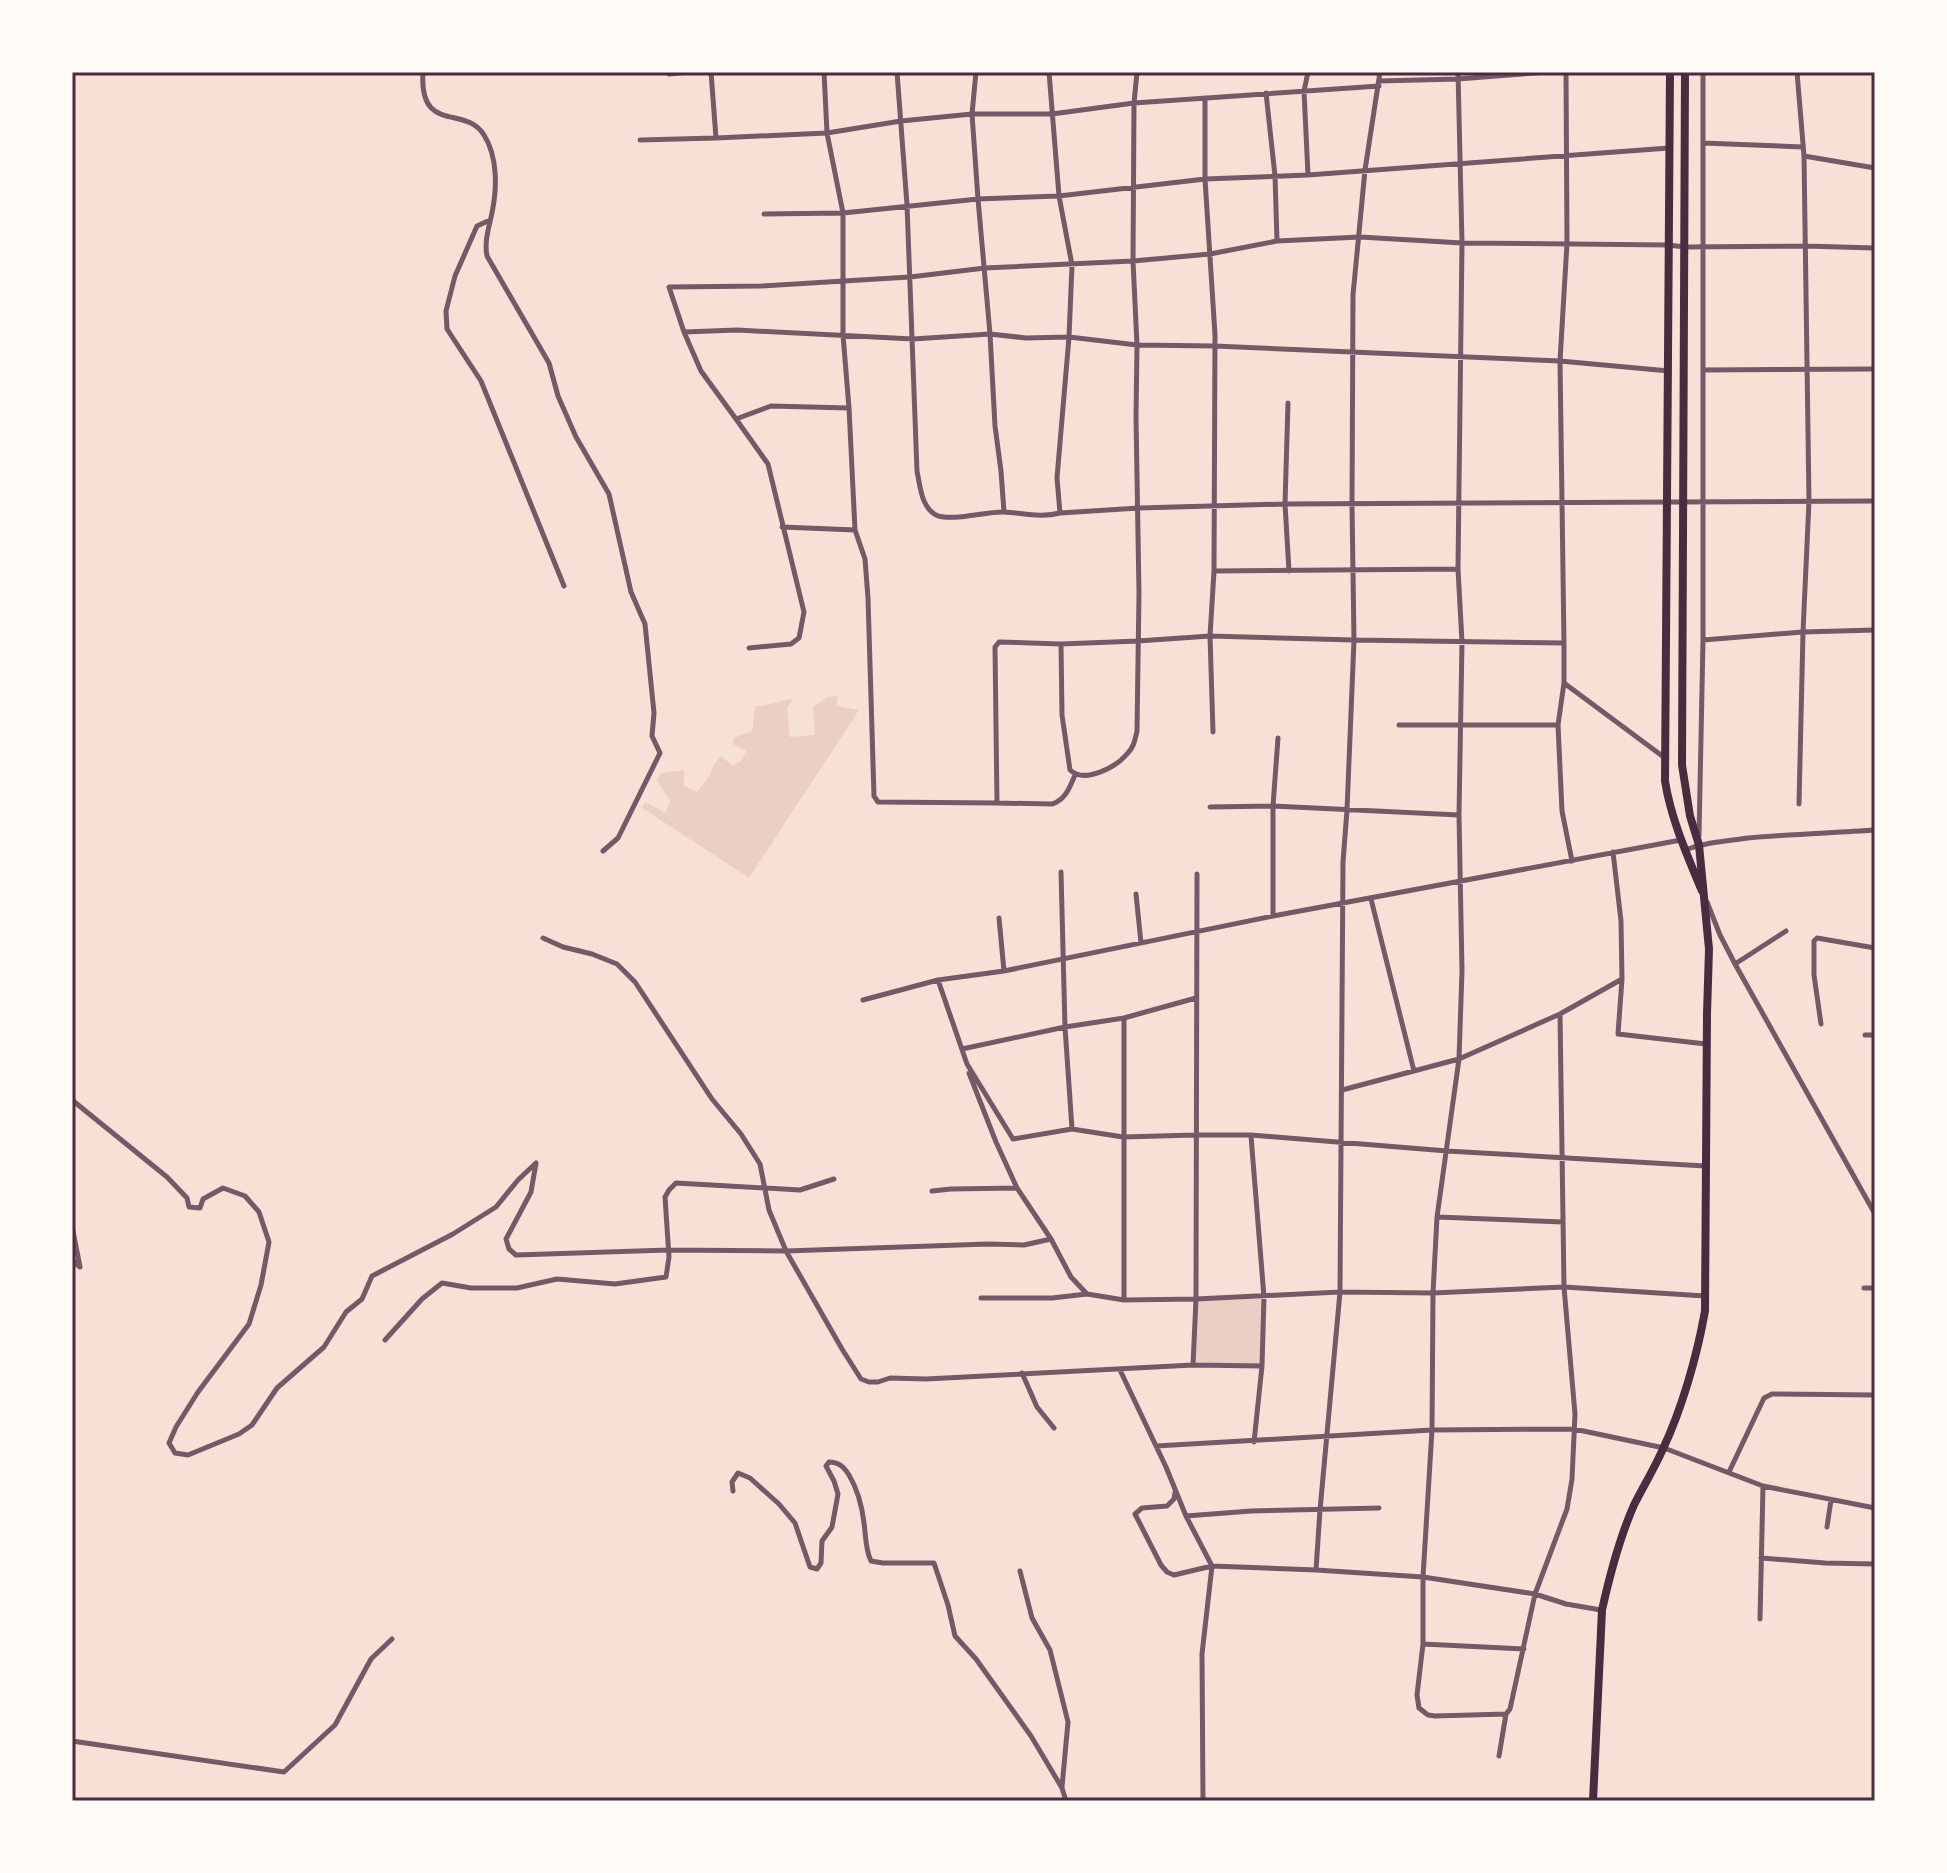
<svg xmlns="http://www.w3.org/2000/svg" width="1947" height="1873" viewBox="0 0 1947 1873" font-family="'Titillium Web',sans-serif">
	<rect width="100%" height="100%" fill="#f7e1d7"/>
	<path fill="#ebcfc5" d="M 838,696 L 836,706 L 859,710 L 749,878 L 642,808 L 645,802 L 666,813 L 670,800 L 657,781 L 661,773 L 684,770 L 684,786 L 697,792 L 708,778 L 714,764 L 721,756 L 733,766 L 742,760 L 746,751 L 733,744 L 734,738 L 752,731 L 755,706 C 767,707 780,700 793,699 L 787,708 L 790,737 L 815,735 L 813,707 L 828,697 Z
		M 1264,1297 L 1262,1366 L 1193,1365 L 1196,1299 Z"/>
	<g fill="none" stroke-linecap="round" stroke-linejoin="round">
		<path stroke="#755966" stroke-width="5" d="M 423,72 C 419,135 465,104 484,135 C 498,157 497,189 492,213 C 489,227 484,242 487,256 L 549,363 L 558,396 L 576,437 L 609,494 L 631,592 L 645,624 L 654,713 L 652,736 L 660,753 L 618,838 L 603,851
			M 711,72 L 716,138 L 827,133 L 901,121 L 972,114 L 1052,114 L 1134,103 L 1379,86
			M 824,72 L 827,133 L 843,213 L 843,335 L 849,408 L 855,530 L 865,559 L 868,598 L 874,796 L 878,802 L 997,803 L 995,647 L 999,642 L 1061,644 L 1138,641 L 1210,636 L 1354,640 L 1564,643
			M 897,72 L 907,205 L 917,471 C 920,485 921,507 936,515 C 951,522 987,511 1004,512 C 1023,513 1041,518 1060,513 L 1139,508 L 1285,504 L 1875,501
			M 976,72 L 972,114 L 978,199 L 990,334 L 995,426 L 1001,471 L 1004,512
			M 1049,72 L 1059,196 L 1072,265 L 1069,337 L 1057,478 L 1060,513
			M 1458,72 L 1462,243 L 1458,569 L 1462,642 L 1459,815 L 1462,971 L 1459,1059 L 1437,1217 L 1433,1293 L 1432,1430 L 1423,1577 L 1423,1644 L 1417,1695 L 1419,1708 L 1428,1715 L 1435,1716 L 1506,1714
			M 1566,72 L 1567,243 L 1560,361 L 1564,643 L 1564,683 L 1558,725 L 1562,811 L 1572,861
			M 1797,72 L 1804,156 L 1809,501 L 1803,632 L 1799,804
			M 669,74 L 688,72
			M 1379,81 L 1458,79 L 1548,72
			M 1266,93 L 1275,176 L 1277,241
			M 1205,98 L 1205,179 L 1215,335 L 1214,571 L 1210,636 L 1213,732
			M 640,140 L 716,138
			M 1703,143 L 1803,147
			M 1804,156 L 1875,168
			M 1308,175 L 1304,91 L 1308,72
			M 764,214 L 843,213 L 978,199 L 1059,196 L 1205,179 L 1308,175 L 1669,148
			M 490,220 L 477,226 L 455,276 L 446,311 L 447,329 L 481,381 L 564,586
			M 684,332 L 737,330 L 913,339 L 990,334 L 1026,338 L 1069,337 L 1137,345 L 1215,346 L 1560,361 L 1669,371
			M 1703,370 L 1875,369
			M 1288,403 L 1285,504 L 1289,571
			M 849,408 L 771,406 L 736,419 L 701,371 L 684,332 L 669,287 L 761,286 L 910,277 L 985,268 L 1133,261 L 1210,254 L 1277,241 L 1360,237 L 1462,243 L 1668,245 L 1685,247 L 1805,246 L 1875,248
			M 736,419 L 768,464 L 804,612 L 799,638 L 791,644 L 749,648
			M 782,527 L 855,530
			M 1214,571 L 1458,569
			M 1703,640 L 1803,632 L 1875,630
			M 1061,644 L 1062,715 L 1070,770 C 1085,784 1116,767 1127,754 C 1134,747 1135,740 1137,731 L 1139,593 L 1136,417 L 1137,345 L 1133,261 L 1134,103 L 1137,72
			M 1564,683 L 1665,758
			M 1399,725 L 1558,725
			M 997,803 L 1052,804 C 1066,800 1070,786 1075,775
			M 1210,807 L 1273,806 L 1459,815
			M 1699,836 L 1703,640 L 1703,72
			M 1685,850 C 1706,842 1726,841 1748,838 C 1790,834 1832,833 1875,830
			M 1613,852 L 1621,921 L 1622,979 L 1618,1034 L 1706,1044
			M 1061,872 L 1065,1027 L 1072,1129
			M 1136,894 L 1141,943
			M 1371,899 L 1414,1071
			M 1707,902 L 1720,935 L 1735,964 L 1875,1214
			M 1273,916 L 1273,806 L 1278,738
			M 999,918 L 1004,971
			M 543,938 L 563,947 L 592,954 L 617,964 L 635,982 L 712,1099 L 741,1134 L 760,1164 L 769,1210 L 786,1251 L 842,1349 L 861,1379 L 869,1382 L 878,1382 L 890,1378 L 926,1379 L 1193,1365 L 1262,1366
			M 1735,964 L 1786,931
			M 938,980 L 967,1064 L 1013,1139 L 1072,1129 L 1123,1137 L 1195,1135 L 1251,1135 L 1447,1151 L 1705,1166
			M 863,1000 L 938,980 L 1004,971 L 1273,916 L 1681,840
			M 1124,1018 L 1124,1300
			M 1821,1024 L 1814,975 L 1814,941 L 1817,938 L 1875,948
			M 1865,1035 L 1875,1035
			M 962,1049 L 1065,1027 L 1124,1018 L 1196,998
			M 969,1073 L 996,1142 L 1017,1188 L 1051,1239 L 1071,1277 L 1087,1294 L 1052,1298 L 981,1298
			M 1342,1090 L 1459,1059 L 1560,1014 L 1622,979
			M 72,1100 L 167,1177 L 187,1198 L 189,1207 L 200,1208 L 203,1199 L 223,1188 L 245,1196 L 259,1212 L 269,1242 L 261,1285 L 249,1324 L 198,1392 L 176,1427 L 169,1443 L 175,1453 L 188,1455 L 239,1434 L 252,1425 L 277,1388 L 324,1347 L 346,1312 L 362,1299 L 372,1276 L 453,1234 L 496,1207 L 518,1180 L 536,1163 L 531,1192 L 506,1239 L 509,1249 L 516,1255 L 668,1250 L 786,1251 L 988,1244 L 1024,1245 L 1051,1239
			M 1251,1136 L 1264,1297 L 1262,1366 L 1254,1442
			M 932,1191 L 951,1189 L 1017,1188
			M 1437,1217 L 1563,1222
			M 72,1226 L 80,1267 L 72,1260
			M 1864,1288 L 1875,1288
			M 1087,1294 L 1124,1300 L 1196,1299 L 1340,1292 L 1433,1293 L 1564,1287 L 1705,1296
			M 385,1340 L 422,1299 L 442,1283 L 471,1288 L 517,1288 L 557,1279 L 615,1284 L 666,1277 L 669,1257 L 665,1197 L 669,1190 L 676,1183 L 800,1190 L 834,1179
			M 1193,1365 L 1196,1299 L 1197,874
			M 1120,1370 L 1166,1467 L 1186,1516 L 1212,1566 L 1202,1654 L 1203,1801
			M 1022,1373 L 1037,1407 L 1054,1428
			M 1156,1446 L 1432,1430 L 1574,1429 L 1664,1448 L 1763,1486 L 1875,1508
			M 1729,1472 L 1764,1398 L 1772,1394 L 1875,1395
			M 733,1491 L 732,1482 L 738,1473 L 750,1478 L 779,1504 L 795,1523 L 810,1567 L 817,1569 L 821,1563 L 822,1541 L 832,1527 L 838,1494 L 834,1481 L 826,1466 L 829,1462 C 839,1462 844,1467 849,1475 C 858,1490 862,1506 864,1523 C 866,1536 865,1549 871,1561 L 883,1563 L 934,1563 L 948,1605 L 955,1636 L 976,1659 L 1031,1736 L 1062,1788 L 1066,1801
			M 1175,1492 L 1174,1499 L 1167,1506 L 1142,1508 L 1135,1514 L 1161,1565 L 1167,1572 L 1174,1575 L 1212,1566 L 1316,1570 L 1423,1577 L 1535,1594 L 1566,1604 L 1601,1610
			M 1186,1516 L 1251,1511 L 1379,1508
			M 1827,1527 L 1831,1500
			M 1761,1558 L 1825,1563 L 1875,1564
			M 1316,1570 L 1320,1510 L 1340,1292 L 1343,862 L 1347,810 L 1354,640 L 1352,505 L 1353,295 L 1365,170 L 1380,72
			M 1020,1571 L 1032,1618 L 1050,1650 L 1068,1722 L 1062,1787
			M 1760,1619 L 1763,1486
			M 1423,1644 L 1524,1649
			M 72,1741 L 284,1772 L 335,1725 L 371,1659 L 392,1639
			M 1499,1756 L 1506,1714 L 1510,1709 L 1535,1594 L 1567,1509 L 1572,1479 L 1575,1414 L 1564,1287 L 1560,1014"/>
		<path stroke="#4a2c40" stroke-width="8" d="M 1670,72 L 1665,781 C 1671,819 1687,855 1702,891
			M 1593,1801 L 1602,1610 C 1610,1574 1619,1539 1634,1505 C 1643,1487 1654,1469 1662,1451 C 1682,1409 1697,1356 1705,1311 L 1707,1014 L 1709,949 L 1699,845 L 1690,816 L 1682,765 L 1685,72"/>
	</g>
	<rect width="1947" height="1873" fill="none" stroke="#fffaf5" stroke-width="148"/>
	<rect x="74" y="74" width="1799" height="1725" fill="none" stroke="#4a2c40" stroke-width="3"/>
</svg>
